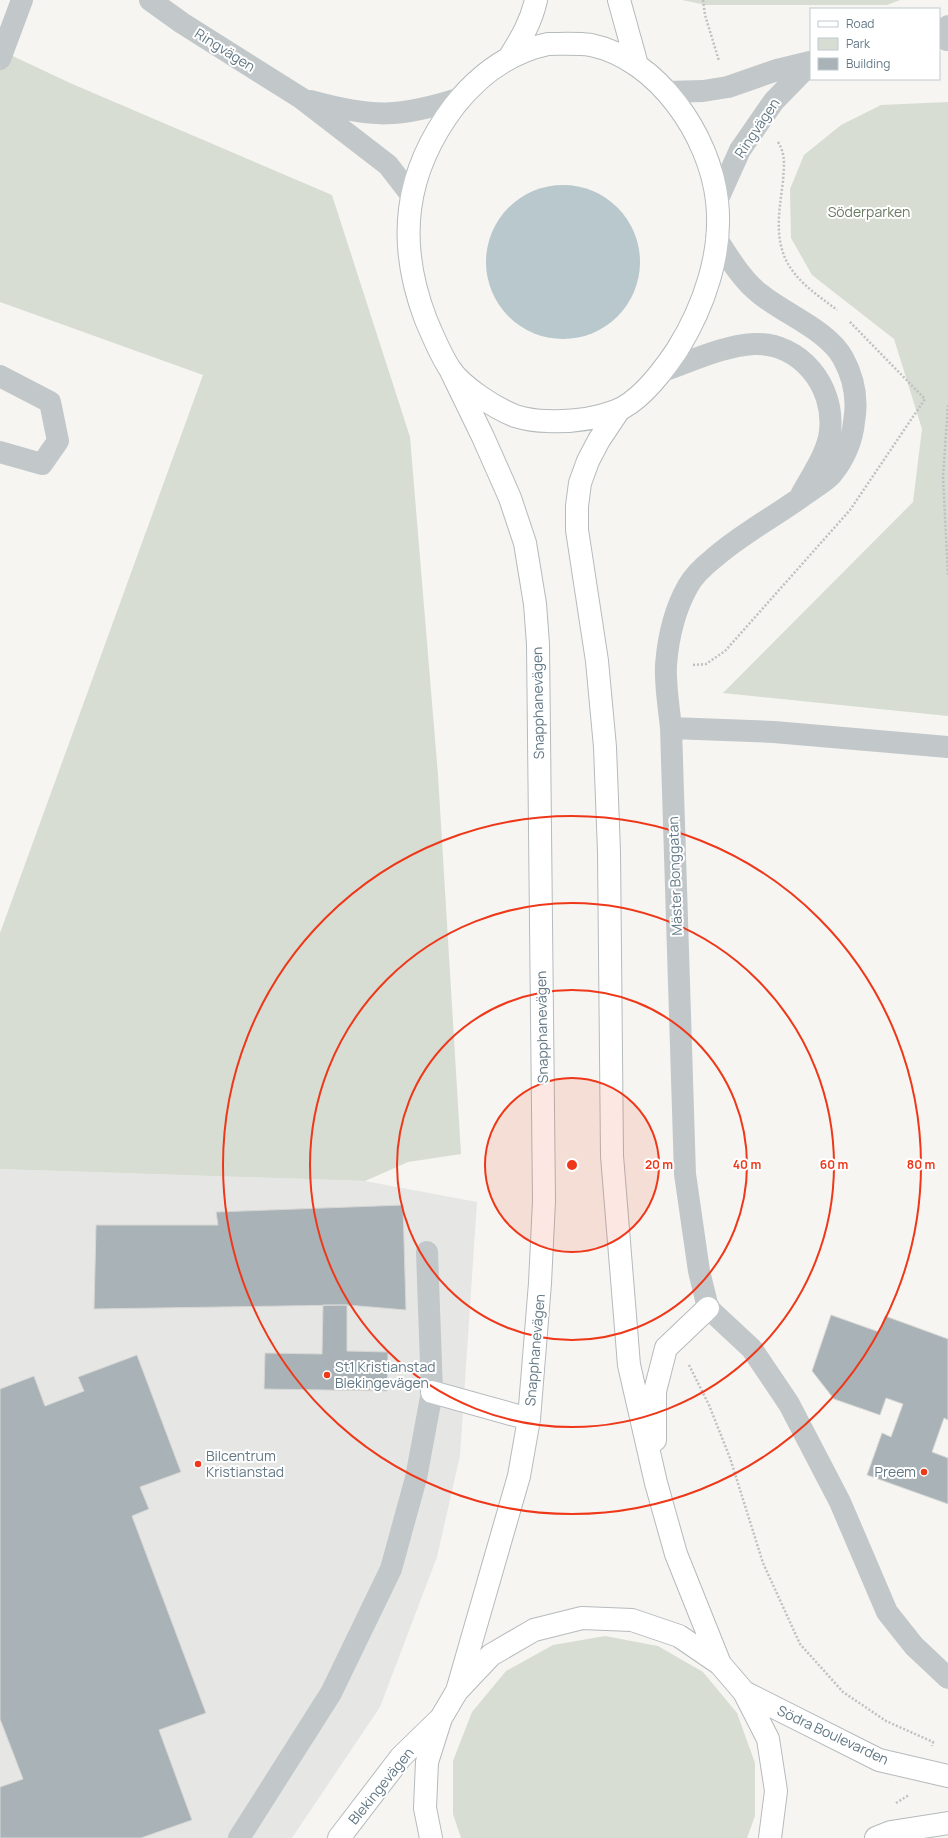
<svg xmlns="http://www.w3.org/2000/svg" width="948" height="1838" viewBox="0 0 948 1838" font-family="Manrope,sans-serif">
	<rect width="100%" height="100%" fill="#f6f5f1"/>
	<path fill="#e6e7e5" d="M 0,1169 L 365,1181 L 477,1202 L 460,1456 L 437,1557 L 380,1707 L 292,1838 L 0,1838 Z"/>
	<path fill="#d7ddd2" d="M 682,0 L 900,0 L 887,5 L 706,5 Z
		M 0,50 L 70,83 L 332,195 L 410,437 L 438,775 L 461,1154 L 408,1162 L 365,1181 L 0,1169 L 0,933 L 203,375 L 0,302 Z
		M 948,102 L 948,716 L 723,693 L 913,502 L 922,429 L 894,339 L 812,275 L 791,238 L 790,189 L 804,155 L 841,125 L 881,105 Z
		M 605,1636 L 658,1646 L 703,1672 L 737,1713 L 755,1763 L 755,1816 L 747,1838 L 461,1838 L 453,1814 L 453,1761 L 472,1712 L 506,1671 L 553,1645 Z"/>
	<path fill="#b9c8cc" d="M486 262a77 77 0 1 1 154 0a77 77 0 1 1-154 0Z"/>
	<path fill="#a9b3b7" stroke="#d7d7d4" d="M 403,1205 L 406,1310 L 347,1305 L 94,1309 L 96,1225 L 218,1225 L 216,1212 Z
		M 323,1305 L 347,1305 L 347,1351 L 388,1352 L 387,1391 L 264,1389 L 265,1353 L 322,1354 Z
		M 831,1315 L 879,1332 L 885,1316 L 948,1339 L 948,1420 L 944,1418 L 932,1452 L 948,1458 L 948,1504 L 867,1475 L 882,1433 L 891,1437 L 903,1404 L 886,1398 L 880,1415 L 834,1399 L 812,1371 Z
		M 137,1355 L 181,1472 L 140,1487 L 149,1509 L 132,1516 L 206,1713 L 159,1730 L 192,1820 L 141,1838 L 0,1838 L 0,1787 L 23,1779 L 0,1719 L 0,1389 L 34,1376 L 45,1406 L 84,1391 L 78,1377 Z"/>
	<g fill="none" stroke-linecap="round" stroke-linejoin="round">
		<defs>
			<path id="major" d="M 619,0 L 637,65
				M 548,44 C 562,44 577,43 591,45 C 658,59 710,136 717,201 C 723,252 704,307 677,350 C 663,371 641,401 616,411 C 595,419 571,422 547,421 C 537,421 525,419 515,416 C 495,408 462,387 450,369 C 440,354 433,336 426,320 C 396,242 404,172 455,105 C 479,75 510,52 548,44 Z
				M 509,58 C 521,39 531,22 536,0
				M 450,369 L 483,437 L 510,498 L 525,543 L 535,604 L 538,644 L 544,1201 L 540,1283 L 529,1419 L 519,1476 L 457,1691
				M 619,410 L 599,440 L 588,461 L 580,483 L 577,506 L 577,530 L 597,661 L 605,747 L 609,852 L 612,1156 L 629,1365 L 656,1483 L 676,1554 L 720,1664
				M 432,1392 L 529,1419
				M 655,1440 L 655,1391 L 666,1348 L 708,1308
				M 744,1692 L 879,1760 L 948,1776
				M 339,1838 L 401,1757 L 438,1721
				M 431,1838 L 425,1808 L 427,1762 L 441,1718 L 457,1691 L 491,1655 L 534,1630 L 582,1618 L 632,1620 L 679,1636 L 720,1664 L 744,1692 L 768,1739 L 776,1791 L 770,1838
				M 876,1838 L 891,1832 L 948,1823"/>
		</defs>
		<use href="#major" stroke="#b5babd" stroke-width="24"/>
		<path stroke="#bec0c2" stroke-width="2.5" stroke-dasharray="2 2" stroke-linecap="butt" d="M 703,0 L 705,15 L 719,61
			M 778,142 C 786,155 784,166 783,181 C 779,214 772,246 795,274 C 806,288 823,299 837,310
			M 948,405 L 943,477 L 948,575
			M 693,665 L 706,664 L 725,651 L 850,510 L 925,399 L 849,321
			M 689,1365 L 709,1405 L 730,1458 L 763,1563 L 800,1644 L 843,1692 L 886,1721 L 933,1742 L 932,1746
			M 896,1803 L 909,1795"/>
		<path stroke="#c2c7ca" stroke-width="22" d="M 150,0 L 182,23 L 301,98 L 388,165 L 412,196
			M 947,40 L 948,26
			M 0,59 L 22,0
			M 667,92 L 703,91 L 728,87 L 777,70 L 810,62
			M 311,101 C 373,118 399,118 461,98
			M 717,201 L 740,150 L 774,101 L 811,63
			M 716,238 C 729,257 741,279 759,293 C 784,314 828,330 843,358 C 854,378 858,400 854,422 C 852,441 844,459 832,474 C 826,481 815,487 807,493 C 776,516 742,533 714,558 C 704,566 694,575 688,586 C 675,609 668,639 666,665 C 665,686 669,708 671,728 L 685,1174 L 699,1271 L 708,1308 L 752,1349 L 789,1404 L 840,1502 L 887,1612 L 914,1646 L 948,1678
			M 663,371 C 692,361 722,346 754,344 C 800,342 835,386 830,431 C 828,453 811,476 801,495
			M 0,376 L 50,402 L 58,441 L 42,464 L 0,452
			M 671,728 L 774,732 L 948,747
			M 239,1838 L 331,1693 L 391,1569 L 416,1478 L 432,1392 L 427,1252"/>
		<use href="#major" stroke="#fff" stroke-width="22"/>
	</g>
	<circle cx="572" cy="1165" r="87" fill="#ee3819" fill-opacity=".12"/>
	<g fill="none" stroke="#ee3819" stroke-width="2">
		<circle cx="572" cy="1165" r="87"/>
		<circle cx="572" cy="1165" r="175"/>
		<circle cx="572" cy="1165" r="262"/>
		<circle cx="572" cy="1165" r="349"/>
	</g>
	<g fill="#ee3819" stroke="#fff" stroke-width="1.5">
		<circle cx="327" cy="1375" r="4"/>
		<circle cx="198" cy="1464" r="4"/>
		<circle cx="924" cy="1472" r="4"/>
	</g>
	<g text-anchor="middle" stroke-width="4" stroke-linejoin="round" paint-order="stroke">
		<g font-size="14" fill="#627885" stroke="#fff">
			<text transform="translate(225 50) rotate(32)" y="5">Ringvägen</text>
			<text transform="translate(757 128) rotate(-56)" y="5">Ringvägen</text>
			<text transform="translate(538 703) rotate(-91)" y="5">Snapphanevägen</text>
			<text transform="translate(675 876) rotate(-92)" y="5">Mäster Bonggatan</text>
			<text transform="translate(542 1027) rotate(-91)" y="5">Snapphanevägen</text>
			<text transform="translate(535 1350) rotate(-85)" y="5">Snapphanevägen</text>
			<text transform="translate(833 1735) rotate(25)" y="5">Södra Boulevarden</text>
			<text transform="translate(381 1786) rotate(-51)" y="5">Blekingevägen</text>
		</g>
		<g font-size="14" fill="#697b62" stroke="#fff">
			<text x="869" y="217">Söderparken</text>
		</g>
		<g font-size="14" fill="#627885" stroke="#fff" text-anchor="start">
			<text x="335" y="1372">St1 Kristianstad<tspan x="335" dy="16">Blekingevägen</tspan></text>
			<text x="206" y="1461">Bilcentrum<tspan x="206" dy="16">Kristianstad</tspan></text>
			<text x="916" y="1477" text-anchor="end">Preem</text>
		</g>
	</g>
	<circle cx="572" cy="1165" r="6" fill="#ee3819" stroke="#fff" stroke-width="2"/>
	<g font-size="12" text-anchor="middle" font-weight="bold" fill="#ee3819" stroke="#fff" stroke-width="4" stroke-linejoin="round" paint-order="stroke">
		<text x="659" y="1169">20 m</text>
		<text x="747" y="1169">40 m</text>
		<text x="834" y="1169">60 m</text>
		<text x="921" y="1169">80 m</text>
	</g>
	<rect x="810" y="8" width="130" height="72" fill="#ffffff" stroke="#c0c9ce"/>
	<rect x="818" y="21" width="20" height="6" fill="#ffffff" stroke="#c0c9ce"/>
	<text x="846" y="28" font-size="12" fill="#627885">Road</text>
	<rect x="818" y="38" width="20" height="12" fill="#d7ddd2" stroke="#c0c9ce"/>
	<text x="846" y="48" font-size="12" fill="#627885">Park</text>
	<rect x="818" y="58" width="20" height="12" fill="#a9b3b7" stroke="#c0c9ce"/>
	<text x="846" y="68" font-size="12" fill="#627885">Building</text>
</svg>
